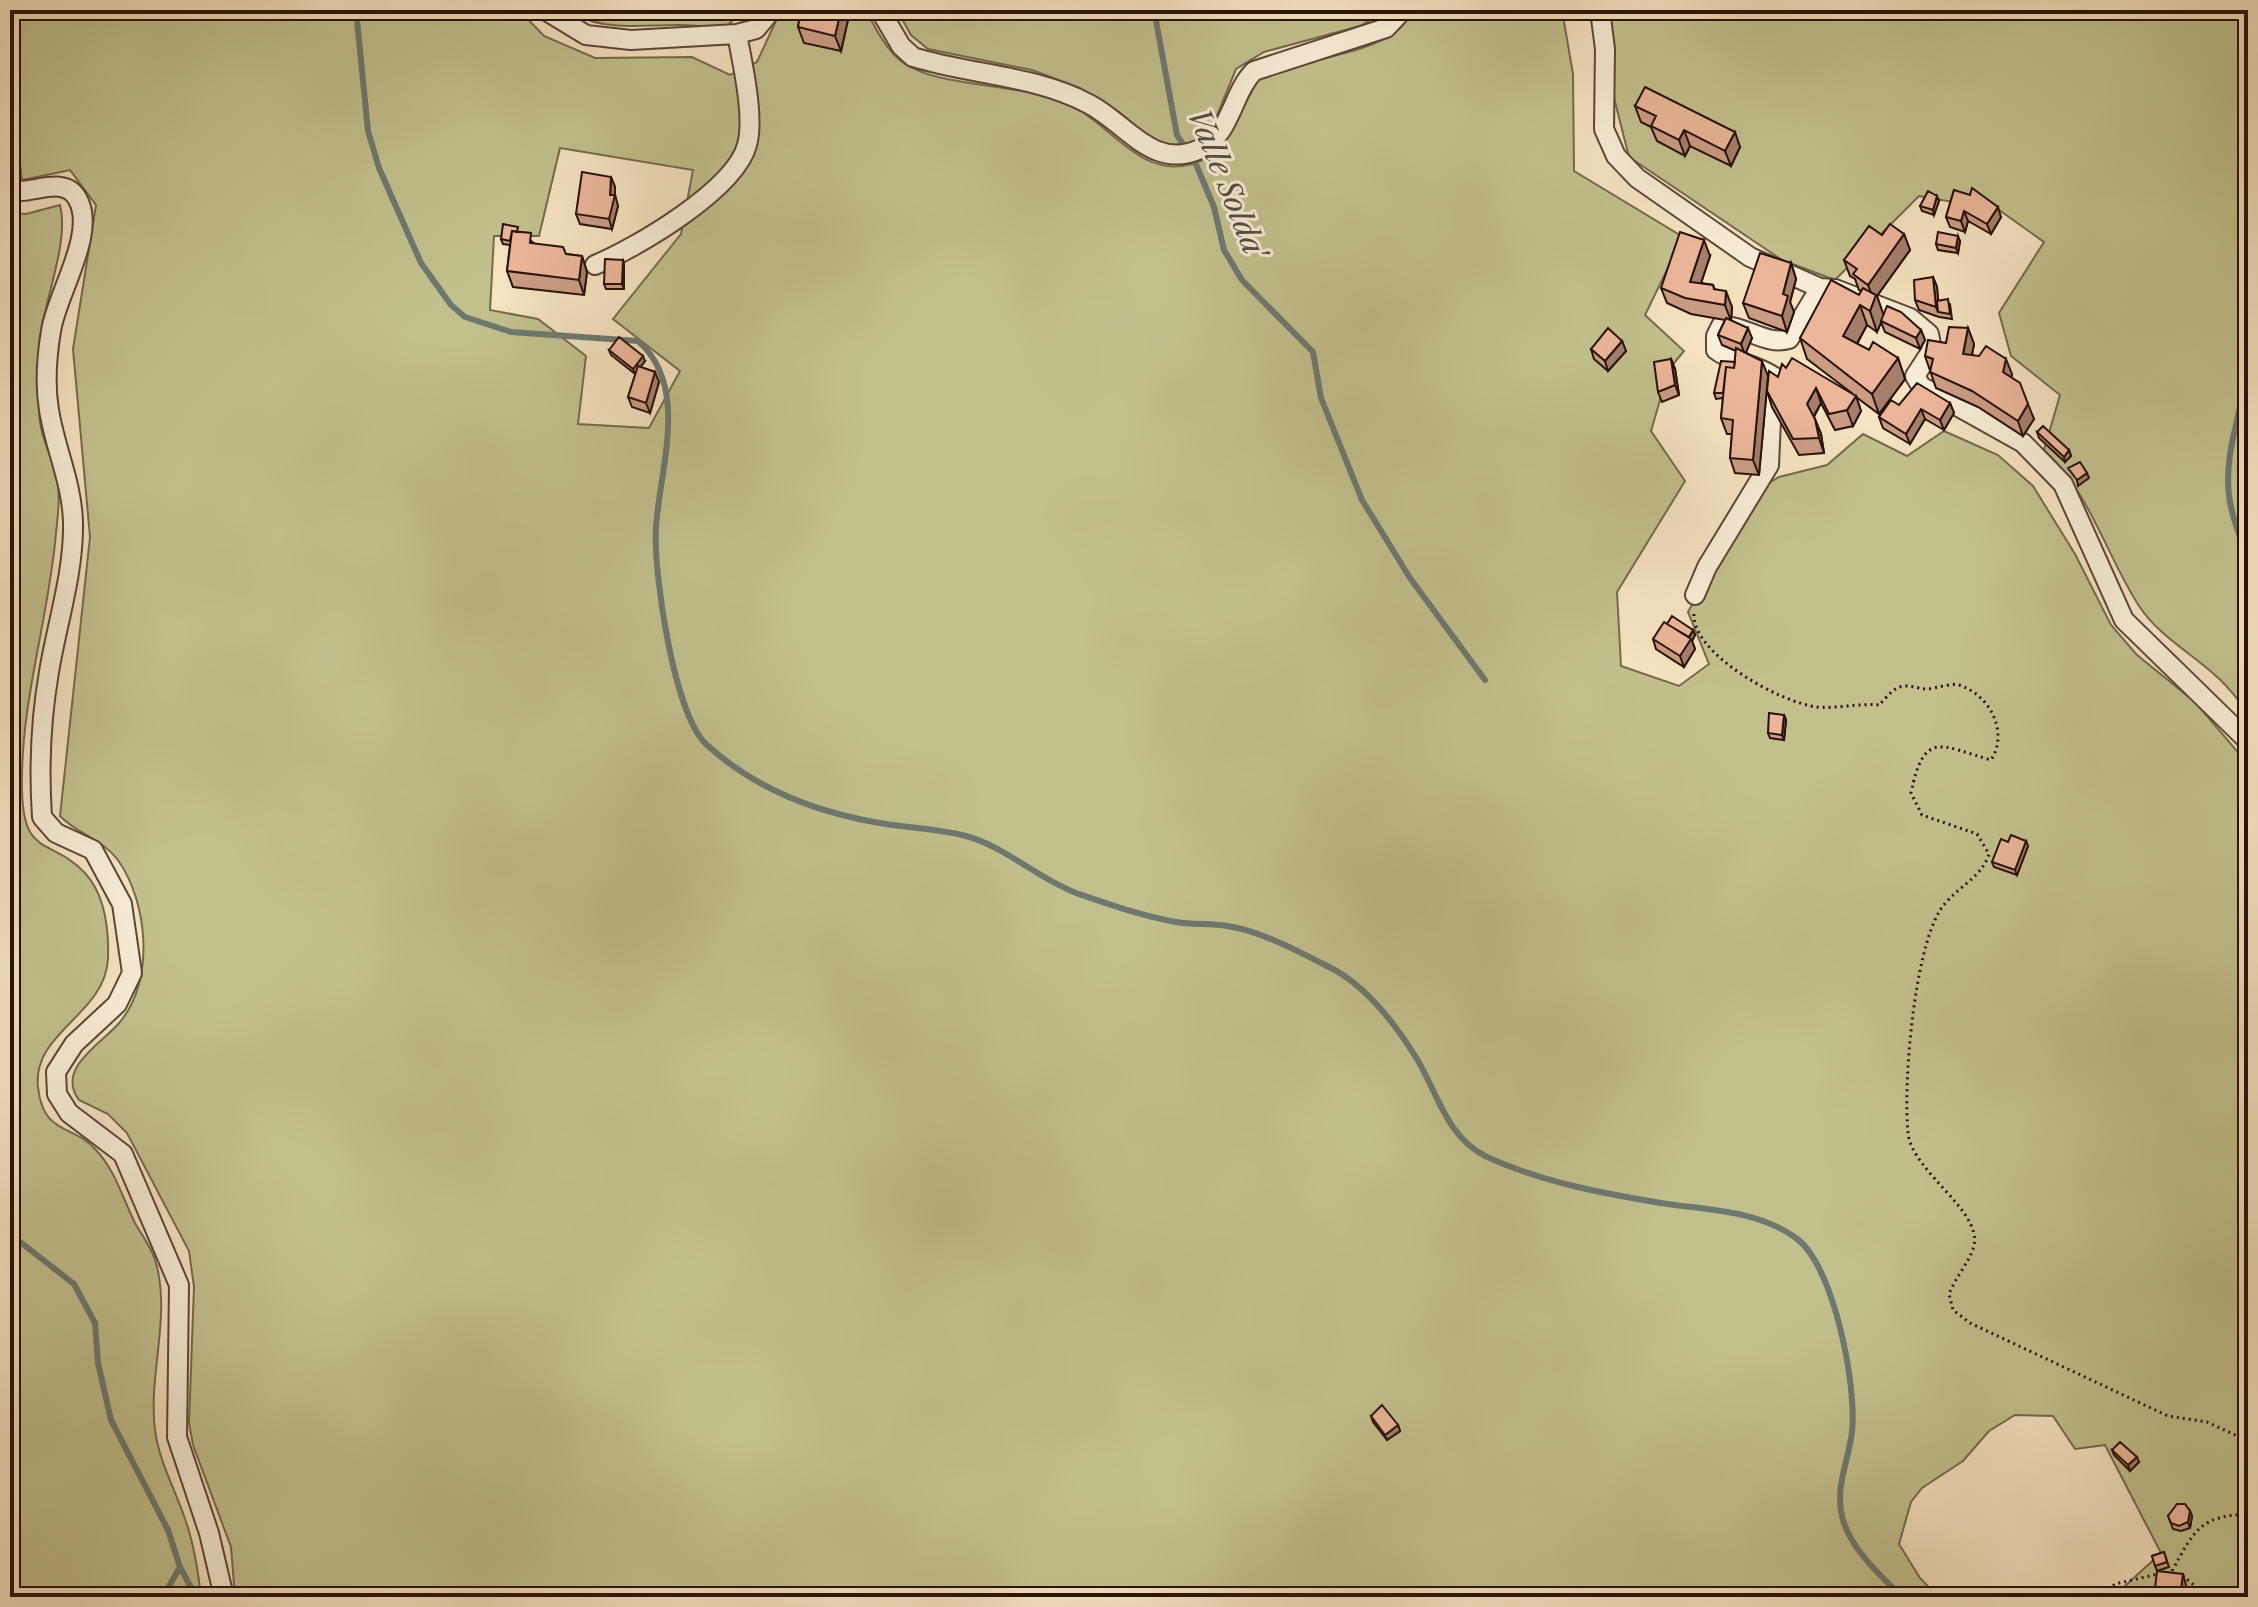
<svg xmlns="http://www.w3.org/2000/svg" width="2258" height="1607" viewBox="0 0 2258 1607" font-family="'Libre Caslon Text',serif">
	<rect width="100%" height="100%" fill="#f5e3c1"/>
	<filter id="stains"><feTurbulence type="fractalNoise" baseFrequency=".0025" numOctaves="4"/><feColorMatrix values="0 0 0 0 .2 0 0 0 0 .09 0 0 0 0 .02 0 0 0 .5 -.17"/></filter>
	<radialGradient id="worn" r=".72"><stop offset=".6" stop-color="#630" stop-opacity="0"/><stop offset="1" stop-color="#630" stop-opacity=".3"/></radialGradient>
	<path fill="#c2c18e" stroke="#746a4c" stroke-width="2" fill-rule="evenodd" d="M 10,10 L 519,10 L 544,36 L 595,58 L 692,57 L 730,75 L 757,62 L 781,10 L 866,10 C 875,28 888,53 905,64 C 947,90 1025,81 1076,108 C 1114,129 1142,178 1192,164 C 1231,154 1238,110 1253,79 C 1291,62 1371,54 1398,30 C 1404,25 1409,16 1414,10 L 1562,10 L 1573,74 L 1574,171 L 1683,237 L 1645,315 L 1684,351 L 1669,369 L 1651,431 L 1685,481 L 1617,592 L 1621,666 L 1679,686 L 1709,664 L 1688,612 L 1754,492 L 1779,477 L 1827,465 L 1863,434 L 1907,456 L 1944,431 L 1998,455 L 2033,486 L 2075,554 L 2111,625 L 2137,655 L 2195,702 L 2248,764 L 2248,1597 L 2113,1597 L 2161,1553 L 2105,1445 L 2075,1449 L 2053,1416 L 2015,1415 L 1989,1431 L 1963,1461 L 1922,1488 L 1911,1502 L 1899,1544 L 1920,1578 L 1938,1597 L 235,1597 L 231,1547 L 193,1445 L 189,1423 L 194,1287 L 189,1251 L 127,1133 L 108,1114 L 79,1100 C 55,1068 103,1043 120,1022 C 155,980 148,903 118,860 C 102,839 77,834 60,816 L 90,537 L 73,349 L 96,205 L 70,170 L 22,180 L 10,85 ZM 560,148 L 693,170 L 681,234 L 613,319 L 680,371 L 649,428 L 578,424 L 586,356 L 538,319 L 490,310 L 494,236 L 539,236 Z
		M 577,10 L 742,10 L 723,31 C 674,15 621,39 574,14 Z
		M 897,10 L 1387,10 L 1360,26 L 1264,52 L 1236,69 L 1211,130 L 1190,144 L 1169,145 L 1149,137 L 1119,112 L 1080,88 L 1032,70 L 928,49 L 911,35 Z
		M 1605,10 L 2248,10 L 2248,712 C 2238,700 2228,686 2216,676 C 2191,653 2158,635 2139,606 C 2106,555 2090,492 2044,450 L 2060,395 L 2011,356 L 1999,313 L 2044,242 L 1999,210 L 1919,196 L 1835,280 L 1782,260 L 1629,157 L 1607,70 Z
		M 60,205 C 70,243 42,305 39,346 C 38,371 37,398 40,422 C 42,440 51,456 56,473 C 61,490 58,515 56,533 C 49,618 20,703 22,789 C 23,859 51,837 85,873 C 105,895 109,930 108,959 C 105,1015 32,1032 38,1087 C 43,1136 74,1124 96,1150 C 115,1170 123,1199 135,1223 C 142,1236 153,1249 156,1263 C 171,1317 148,1375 155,1430 C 159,1461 174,1487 184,1516 C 194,1543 198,1569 201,1597 L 10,1597 L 10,213 L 26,214 Z"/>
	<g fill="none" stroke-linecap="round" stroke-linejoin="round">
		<path stroke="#6d796f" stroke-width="6" d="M 356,10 L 368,131 L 379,168 L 421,263 L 451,305 L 465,317 L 511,332 L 638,341 C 690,386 660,467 656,527 C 653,572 674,716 707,745 C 753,787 813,811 874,822 C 905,828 936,828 966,836 C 1006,847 1037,878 1076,893 C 1108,904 1142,916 1176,922 C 1193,925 1210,923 1227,926 C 1262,931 1301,953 1333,969 C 1368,988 1396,1025 1417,1059 C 1438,1094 1447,1138 1487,1157 C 1544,1183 1606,1194 1667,1204 C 1711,1210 1759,1211 1796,1238 C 1834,1265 1857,1386 1852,1432 C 1848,1464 1833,1490 1844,1523 C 1854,1552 1880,1575 1901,1596 L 1911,1597
			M 1154,10 L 1177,135 L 1195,162 L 1214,207 L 1224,250 L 1242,280 L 1313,352 L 1321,398 L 1362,500 L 1410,578 L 1485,680
			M 2247,10 L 2248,13
			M 2248,381 C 2241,397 2239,413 2235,429 C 2223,478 2226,509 2248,555
			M 10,1234 L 74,1284 L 95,1323 L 98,1363 L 111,1420 L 168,1530 L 180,1567 L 196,1597
			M 147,1597 L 168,1588 L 180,1567"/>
		<defs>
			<path id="minor" d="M 545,10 L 586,35 L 631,40 L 737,34 L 756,29 L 772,10
				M 880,10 L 901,46 L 913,57 C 971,75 1034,75 1089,104 C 1126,123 1153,171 1200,149 C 1231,135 1232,93 1254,71 L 1386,28 L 1403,10
				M 1596,10 L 1601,18 L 1605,49 L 1604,129 L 1616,156 L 1637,178 L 1750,257 L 1820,288 L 1835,289 L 1910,318 L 1929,334 L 1932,350 L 1915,376 L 1921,386 L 2023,443 L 2063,484 L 2124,620 L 2248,741
				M 10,190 C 30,196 63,174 77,198 C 98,232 56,295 51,331 C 47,355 45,386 49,410 C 55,448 72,483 73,522 C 74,573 57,623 49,672 C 41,718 39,771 42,817 L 56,833 L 93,850 L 122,904 L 132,973 L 117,1004 L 74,1044 L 56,1072 L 57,1094 L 69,1113 L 123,1154 L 179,1285 L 177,1437 L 209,1533 L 224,1597
				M 595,265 C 636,248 735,190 747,145 C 755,117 742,62 737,34
				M 1695,595 L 1707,567 L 1769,465 L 1773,376 C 1753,363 1731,362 1716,350 L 1716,336 L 1721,326 C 1745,325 1766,346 1789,339 L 1820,288"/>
		</defs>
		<use href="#minor" stroke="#5a4637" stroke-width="22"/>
		<path stroke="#271209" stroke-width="3" stroke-dasharray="2 4" stroke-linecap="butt" d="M 1694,614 C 1692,654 1781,703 1817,707 C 1837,709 1858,703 1879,705 C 1884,700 1890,692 1897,688 C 1908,683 1917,689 1928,689 C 1937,688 1950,683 1959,685 C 1990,695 2009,732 1991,760 C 1941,746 1924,729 1911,793 L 1922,815 L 1977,834 L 1989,854 C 1981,880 1953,888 1939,912 C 1914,955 1903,1083 1908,1133 C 1912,1172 1982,1210 1974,1246 C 1970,1261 1955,1278 1949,1294 L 1953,1310 L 1970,1323 L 2168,1416 L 2207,1422 L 2248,1441
			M 2172,1571 C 2194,1531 2199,1516 2248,1514
			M 2165,1573 L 2182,1575 L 2208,1597
			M 2099,1597 L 2115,1584 L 2158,1574"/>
		<use href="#minor" stroke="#f8edd7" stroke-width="18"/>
	</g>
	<path fill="#cb9d85" stroke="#271209" stroke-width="2" d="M 801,10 L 847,10 L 849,15 L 841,51 L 804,43 L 798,27 Z
		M 1635,106 L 1740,147 L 1731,166 L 1690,146 L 1685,156 L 1657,141 L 1651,127 L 1641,122 Z
		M 611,177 L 615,187 L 615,195 L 618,206 L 612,229 L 580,224 L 576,214 Z
		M 1954,190 L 2001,217 L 1991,234 L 1968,221 L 1965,232 L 1950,227 L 1946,217 Z
		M 1939,201 L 1934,215 L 1922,211 L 1920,206 Z
		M 520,232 L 535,244 L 566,254 L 582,256 L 587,272 L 584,295 L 513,287 L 507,271 L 510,245 L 503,244 L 501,239 Z
		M 1904,234 L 1910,250 L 1877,296 L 1883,315 L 1921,330 L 1925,340 L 1920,349 L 1885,332 L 1881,322 L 1877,332 L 1867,325 L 1857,344 L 1869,350 L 1898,358 L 1905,379 L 1879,414 L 1856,397 L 1861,411 L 1853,426 L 1835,430 L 1821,403 L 1814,417 L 1821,434 L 1824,453 L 1799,455 L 1772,407 L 1767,391 L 1786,368 L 1853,394 L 1807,359 L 1800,338 L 1859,295 L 1861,291 L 1859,290 L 1855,279 L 1850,276 L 1844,260 L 1882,235 Z
		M 1960,241 L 1958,253 L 1938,250 L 1936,244 Z
		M 1710,256 L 1701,283 L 1713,285 L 1715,290 L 1732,307 L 1731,320 L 1752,338 L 1746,352 L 1768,376 L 1759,475 L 1735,473 L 1730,458 L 1732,434 L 1727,434 L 1721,418 L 1723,398 L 1716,399 L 1714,393 L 1735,362 L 1736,351 L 1722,345 L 1718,335 L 1725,320 L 1691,314 L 1667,303 L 1661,288 Z
		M 623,260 L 624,265 L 624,289 L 606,289 L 604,284 Z
		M 1791,263 L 1796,279 L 1790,302 L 1794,312 L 1787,332 L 1749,318 L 1743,303 Z
		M 1933,277 L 1937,287 L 1938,300 L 1950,304 L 1952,319 L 1939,317 L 1919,310 L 1915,300 Z
		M 1968,328 L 1974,344 L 1972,355 L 2012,374 L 2011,378 L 2034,419 L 2023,436 L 1978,407 L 1936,388 L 1925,356 Z
		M 1622,341 L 1626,351 L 1608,371 L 1594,359 L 1591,349 Z
		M 609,350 L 645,361 L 640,367 L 655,372 L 659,382 L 650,413 L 632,407 L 628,397 L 636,372 L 635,374 L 611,355 Z
		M 1671,359 L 1675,369 L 1679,395 L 1662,402 L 1658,392 Z
		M 1950,403 L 1954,413 L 1944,430 L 1925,419 L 1910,444 L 1883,428 L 1879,417 L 1899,405 Z
		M 2037,432 L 2069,450 L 2071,456 L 2065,462 L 2039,438 Z
		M 1667,624 L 1693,630 L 1695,635 L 1692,641 L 1695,649 L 1684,667 L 1656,649 L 1653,639 Z
		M 1784,715 L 1786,720 L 1784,740 L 1770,738 L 1768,733 Z
		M 2026,841 L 2028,846 L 2017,875 L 1994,867 L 1992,862 L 2008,842 Z
		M 1371,1416 L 1398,1425 L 1400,1431 L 1387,1440 L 1373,1422 Z
		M 2112,1450 L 2139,1462 L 2130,1471 L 2114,1455 Z
		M 2190,1511 L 2192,1516 L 2190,1528 L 2181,1531 L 2173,1529 L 2168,1516 Z
		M 2164,1552 L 2169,1567 L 2157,1571 L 2152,1556 Z"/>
	<path fill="#a57f6c" stroke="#271209" stroke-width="2" d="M 841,10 L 847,10 L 849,15 L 841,51 L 835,36 Z
		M 1684,130 L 1690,146 L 1685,156 L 1679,140 Z
		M 1735,132 L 1740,147 L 1731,166 L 1725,151 Z
		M 611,177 L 615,187 L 615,195 L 618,206 L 612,229 L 609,219 Z
		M 1937,196 L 1939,201 L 1934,215 L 1933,210 Z
		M 1998,207 L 2001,217 L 1991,234 L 1987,224 Z
		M 1964,211 L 1968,221 L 1965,232 L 1961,221 Z
		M 1904,234 L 1910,250 L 1877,296 L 1884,316 L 1877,332 L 1870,311 L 1874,300 L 1868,285 Z
		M 1958,236 L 1960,241 L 1958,253 L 1956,248 Z
		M 1704,240 L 1710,256 L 1696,298 L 1690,282 Z
		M 582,256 L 587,272 L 584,295 L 579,280 Z
		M 623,260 L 624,265 L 624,289 L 622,284 Z
		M 1791,263 L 1796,279 L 1790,302 L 1794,312 L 1787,332 L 1782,316 L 1783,294 Z
		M 1933,277 L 1937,287 L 1939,312 L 1938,312 L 1936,307 Z
		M 1726,291 L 1732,307 L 1731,321 L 1725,305 Z
		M 1860,305 L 1867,325 L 1850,356 L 1843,336 Z
		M 1748,328 L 1752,338 L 1745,355 L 1741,344 Z
		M 1968,328 L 1974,344 L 1969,369 L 1963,354 Z
		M 1921,330 L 1925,340 L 1920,349 L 1916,338 Z
		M 1622,341 L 1626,351 L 1608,371 L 1605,361 Z
		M 643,356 L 645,361 L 635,374 L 633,369 Z
		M 1898,358 L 1905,379 L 1879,414 L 1872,394 Z
		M 1671,359 L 1675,369 L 1679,395 L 1675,385 Z
		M 2006,359 L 2012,374 L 2009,388 L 2003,372 Z
		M 1762,361 L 1768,376 L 1759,475 L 1753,460 Z
		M 655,372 L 659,382 L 650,413 L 646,403 Z
		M 1816,388 L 1821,403 L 1812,419 L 1807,404 Z
		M 1856,396 L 1861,411 L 1853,426 L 1847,410 Z
		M 1950,403 L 1954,413 L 1944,430 L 1940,420 Z
		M 2028,404 L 2034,419 L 2023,436 L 2018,421 Z
		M 1921,409 L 1925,419 L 1910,444 L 1906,434 Z
		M 1815,419 L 1821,434 L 1824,453 L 1819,438 Z
		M 2069,450 L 2071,456 L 2065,462 L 2064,457 Z
		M 2087,473 L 2089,478 L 2078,486 L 2077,480 Z
		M 1693,630 L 1695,635 L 1692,641 L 1695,649 L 1684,667 L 1680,656 Z
		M 1784,715 L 1786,720 L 1784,740 L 1782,735 Z
		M 2026,841 L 2028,846 L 2017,875 L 2015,870 Z
		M 1398,1425 L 1400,1431 L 1387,1440 L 1385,1435 Z
		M 2137,1457 L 2139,1462 L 2130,1471 L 2128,1465 Z
		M 2190,1511 L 2192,1516 L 2190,1528 L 2188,1522 Z
		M 2183,1574 L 2186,1585 L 2185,1597 L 2180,1597 Z"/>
	<path fill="#ecb69b" stroke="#271209" stroke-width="2" d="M 801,10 L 841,10 L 835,36 L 798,27 Z
		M 1645,87 L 1735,132 L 1725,151 L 1684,130 L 1679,140 L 1651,126 L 1656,116 L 1635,106 Z
		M 582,172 L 611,177 L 610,195 L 615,195 L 609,219 L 576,214 Z
		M 1972,188 L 1998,207 L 1987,224 L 1964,211 L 1961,221 L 1946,217 L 1954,190 L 1970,195 Z
		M 1928,191 L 1937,196 L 1933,210 L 1920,206 Z
		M 503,224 L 518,227 L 517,232 L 512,231 L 510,241 L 501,239 Z
		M 1890,224 L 1904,234 L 1868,285 L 1853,274 L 1857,269 L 1844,260 L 1869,226 L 1882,235 Z
		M 512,231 L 531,233 L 530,243 L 563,247 L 566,254 L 582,256 L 579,280 L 507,271 Z
		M 1680,232 L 1704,240 L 1690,282 L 1713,285 L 1714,289 L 1726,291 L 1725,305 L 1685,298 L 1661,288 Z
		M 1938,232 L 1958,236 L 1956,248 L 1936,244 Z
		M 1760,253 L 1791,263 L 1783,294 L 1788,296 L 1782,316 L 1743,303 Z
		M 605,259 L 623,260 L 622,284 L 604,284 Z
		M 1933,277 L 1936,307 L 1915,300 L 1914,280 Z
		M 1831,280 L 1859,295 L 1863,288 L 1876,295 L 1870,311 L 1860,305 L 1843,336 L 1869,350 L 1873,342 L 1898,358 L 1872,394 L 1800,338 Z
		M 1948,299 L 1950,314 L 1938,312 L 1937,301 Z
		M 1887,306 L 1901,312 L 1921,330 L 1916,338 L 1881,321 Z
		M 1726,318 L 1748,328 L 1741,344 L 1718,335 Z
		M 1949,327 L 1968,328 L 1963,354 L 1979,356 L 1986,346 L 2006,359 L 2003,372 L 2020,383 L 2028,404 L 2018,421 L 1972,391 L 1930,372 L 1933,359 L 1925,356 L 1928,340 L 1946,343 Z
		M 1608,328 L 1622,341 L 1605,361 L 1591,349 Z
		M 619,337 L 643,356 L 633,369 L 609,350 Z
		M 1736,348 L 1762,361 L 1753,460 L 1730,458 L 1733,420 L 1721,418 L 1726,367 L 1734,368 Z
		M 1792,358 L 1856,396 L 1847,410 L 1829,414 L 1816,388 L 1807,404 L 1815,419 L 1819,438 L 1793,439 L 1767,391 L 1769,371 L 1778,377 L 1782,364 L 1786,368 Z
		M 1671,359 L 1675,385 L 1658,392 L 1654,362 Z
		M 1721,361 L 1735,362 L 1734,368 L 1726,367 L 1723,393 L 1714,393 Z
		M 638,366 L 655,372 L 646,403 L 628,397 Z
		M 1917,383 L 1950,403 L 1940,420 L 1921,409 L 1906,434 L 1879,417 L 1891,400 L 1899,405 Z
		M 2043,426 L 2069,450 L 2064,457 L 2037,432 Z
		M 2080,462 L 2087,473 L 2077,480 L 2068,468 Z
		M 1672,616 L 1693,630 L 1689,637 L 1667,624 Z
		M 1664,622 L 1691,639 L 1680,656 L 1653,639 Z
		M 1769,713 L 1784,715 L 1782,735 L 1768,733 Z
		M 2011,835 L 2026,841 L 2015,870 L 1992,862 L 2001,839 L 2008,842 Z
		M 1382,1405 L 1398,1425 L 1385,1435 L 1371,1416 Z
		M 2120,1442 L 2137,1457 L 2128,1465 L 2112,1450 Z
		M 2177,1504 L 2185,1504 L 2190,1511 L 2188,1522 L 2179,1526 L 2171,1523 L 2168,1516 Z
		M 2164,1552 L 2167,1562 L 2155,1566 L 2152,1556 Z
		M 2157,1571 L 2183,1574 L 2180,1597 L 2154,1597 Z"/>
	<g text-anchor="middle" stroke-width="6" stroke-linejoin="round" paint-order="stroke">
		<g font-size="30" font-style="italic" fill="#504e44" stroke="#f8edd7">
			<text transform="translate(1226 182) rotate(68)" y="10">Valle Solda'</text>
		</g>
	</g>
	<rect width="2258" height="1607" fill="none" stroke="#f5e3c1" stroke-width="40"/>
	<rect x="12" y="12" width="2234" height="1583" fill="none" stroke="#271209" stroke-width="4"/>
	<rect x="20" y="20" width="2218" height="1567" fill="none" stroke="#271209" stroke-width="2"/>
	<rect width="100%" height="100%" filter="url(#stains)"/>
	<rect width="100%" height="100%" fill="url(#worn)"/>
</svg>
